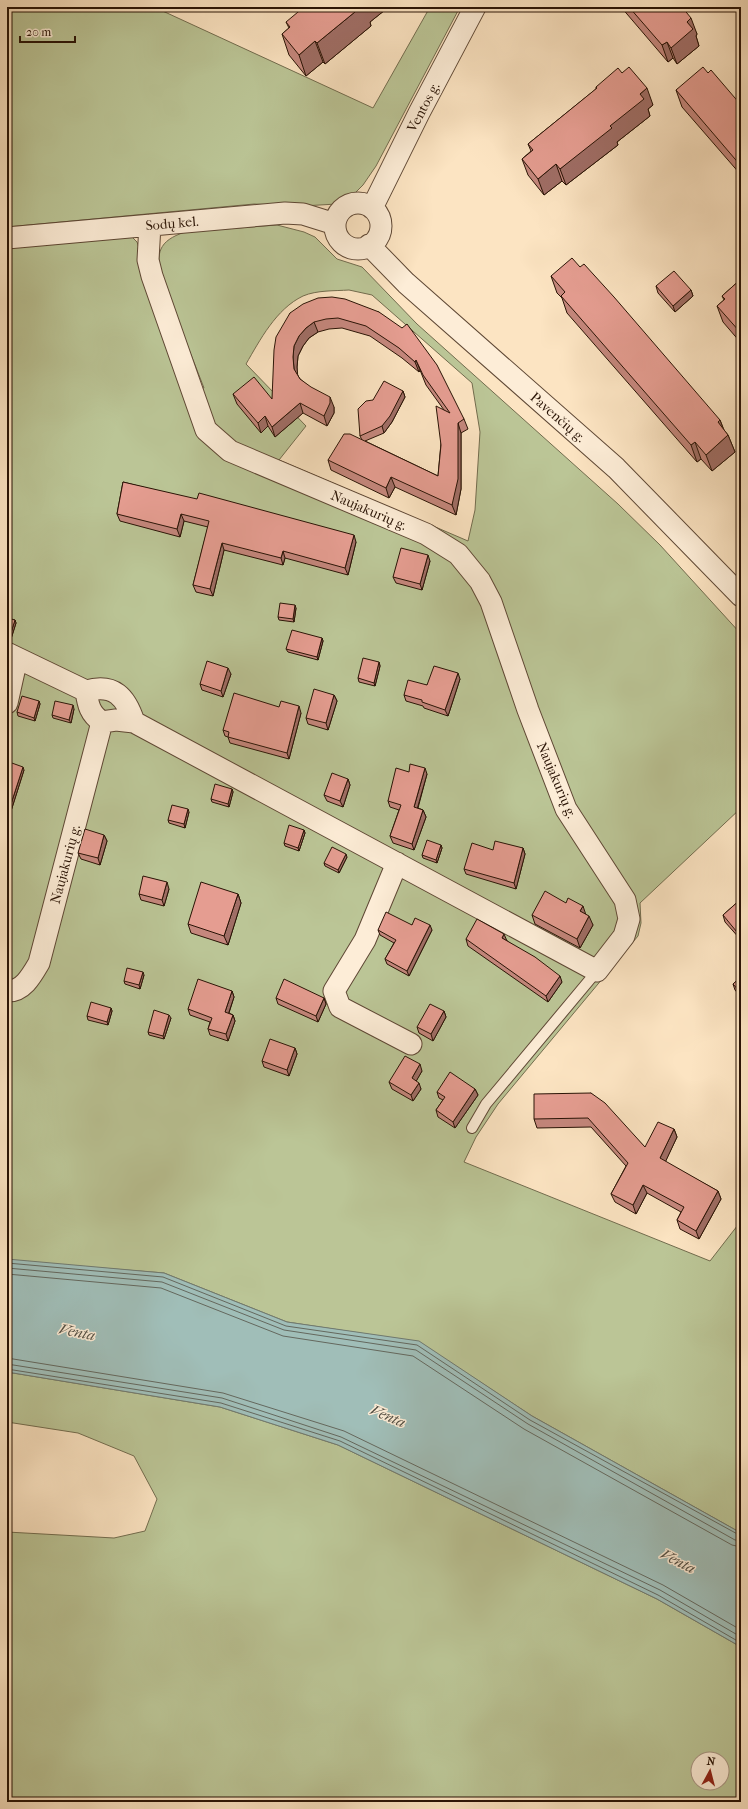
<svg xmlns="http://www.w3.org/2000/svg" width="748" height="1809" viewBox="0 0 748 1809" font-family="'IM FELL French Canon',serif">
	<rect width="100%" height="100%" fill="#fce4c2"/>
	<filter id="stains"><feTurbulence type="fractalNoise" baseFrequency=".005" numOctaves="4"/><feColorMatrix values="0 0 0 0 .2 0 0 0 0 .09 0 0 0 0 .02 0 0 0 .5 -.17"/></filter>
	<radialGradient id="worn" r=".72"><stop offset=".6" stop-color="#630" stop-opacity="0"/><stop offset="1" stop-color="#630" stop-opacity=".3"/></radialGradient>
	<path fill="#bbc596" stroke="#726c4e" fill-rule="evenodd" d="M 7,7 L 154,7 L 373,108 L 430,7 L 460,7 L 376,166 L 363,185 L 352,196 L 337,204 L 302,206 L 254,204 L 7,227 Z
		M 277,225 L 304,232 L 315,237 L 337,259 L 362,267 L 417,324 L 618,504 L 660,545 L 741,634 L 741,808 L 640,903 L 641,923 L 638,936 L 498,1104 L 476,1137 L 464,1162 L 710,1261 L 741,1221 L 741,1533 L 532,1416 L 419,1342 L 287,1322 L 164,1273 L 14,1261 L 7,1259 L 7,245 L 131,236 L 137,242 L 140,250 L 186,388 L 204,388 L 161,278 C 156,253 158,241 185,232 ZM 349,290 L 372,295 L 472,383 L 480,432 L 475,510 L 468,541 L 279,460 L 306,426 L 246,364 C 260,340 276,309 303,296 C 317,290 335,291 349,290 Z
		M 7,1372 L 220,1407 L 338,1445 L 657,1599 L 741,1647 L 741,1802 L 7,1802 L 7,1532 L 114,1538 L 145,1531 L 157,1499 L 134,1456 L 78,1433 L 7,1422 ZM 698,1759 L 722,1759 L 722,1783 L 698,1783 Z"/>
	<path fill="#a0beb8" stroke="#707a70" d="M 7,1259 L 164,1273 L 287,1322 L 419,1341 L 532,1416 L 741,1533 L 741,1647 L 657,1599 L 338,1445 L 220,1407 L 7,1372 Z"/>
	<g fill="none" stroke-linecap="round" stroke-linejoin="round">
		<path stroke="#64685e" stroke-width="1" d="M 7,1263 L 163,1277 L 286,1326 L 417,1345 L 530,1420 L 741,1536
			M 7,1268 L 162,1282 L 284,1330 L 416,1350 L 528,1424 L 735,1540 L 741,1541
			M 7,1274 L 161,1288 L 283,1336 L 413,1356 L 524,1429 L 732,1545 L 741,1547
			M 7,1358 L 223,1393 L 344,1431 L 663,1585 L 741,1630
			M 7,1364 L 222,1398 L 341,1437 L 660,1590 L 741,1637
			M 7,1369 L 221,1403 L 340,1441 L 658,1595 L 741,1643"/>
		<defs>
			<path id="lane" d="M 472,1128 L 486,1104 L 597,971"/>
			<path id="street" d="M335 226a23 23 0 1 1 46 0a23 23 0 1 1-46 0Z
				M 372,208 L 419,113 L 475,7
				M 7,238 L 285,213 L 303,214 L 335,224
				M 369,245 L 406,283 L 616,468 L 741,596
				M 7,653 L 86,691 C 114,683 126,697 134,722
				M 86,691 C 88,705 90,714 102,722
				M 7,703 L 17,658
				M 397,863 L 365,940 L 334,991 L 340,1007 L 411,1044
				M 7,991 C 23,992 32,975 39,963 L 102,722 L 116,720 L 134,722 L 597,971 L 624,936 L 629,919 L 625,900 L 566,809 L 528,710 L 491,602 L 480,581 L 458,554 L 426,534 L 230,451 L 206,430 L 152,276 L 148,260 L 150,225"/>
		</defs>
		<use href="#lane" stroke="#5e4734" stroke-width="12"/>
		<use href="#street" stroke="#5e4734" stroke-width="23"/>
		<use href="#lane" stroke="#fdedd7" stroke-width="10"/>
		<use href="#street" stroke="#fdedd7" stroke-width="21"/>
	</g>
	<path fill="#c5877d" stroke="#291305" d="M 621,7 L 682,7 L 697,34 L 696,36 L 699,46 L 677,64 L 673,58 L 668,62 Z
		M 385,10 L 370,22 L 371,26 L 325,64 L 323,62 L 306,76 L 289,55 L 282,34 L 289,28 L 286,22 Z
		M 622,73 L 653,105 L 648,109 L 650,116 L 617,142 L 618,145 L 566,185 L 562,181 L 544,195 L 528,175 L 522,159 L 531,151 L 528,144 L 596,89 L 596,87 Z
		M 708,73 L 741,105 L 741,175 L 682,107 L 676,90 Z
		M 551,276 L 720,420 L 724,430 L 728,435 L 735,452 L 712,471 L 701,459 L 697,462 L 567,313 L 562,298 L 557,293 Z
		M 741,279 L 741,343 L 723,322 L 717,306 L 724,300 L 722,296 Z
		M 656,286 L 691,290 L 693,296 L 675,312 L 658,293 Z
		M 379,312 L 464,419 L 468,429 L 461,433 L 461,489 L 456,515 L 395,487 L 389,498 L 331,470 L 328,460 L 362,440 L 360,436 L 373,400 L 403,391 L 405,397 L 392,422 L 384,433 L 365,441 L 438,476 L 444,410 L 426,385 L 420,370 L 419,372 L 402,358 L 370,336 L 342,328 L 329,329 L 318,332 L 309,338 L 303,346 L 298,356 L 297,367 L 297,374 L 300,379 L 334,407 L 334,413 L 327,426 L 303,413 L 275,437 L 268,426 L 261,433 L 237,404 L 233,394 L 272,399 L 290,313 Z
		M 123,482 L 356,542 L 348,575 L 285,558 L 283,565 L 224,550 L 213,596 L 196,592 L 193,585 L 208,527 L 184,521 L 180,537 L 120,521 L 117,514 Z
		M 430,561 L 422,590 L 396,583 L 393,577 Z
		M 296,608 L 294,622 L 279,620 L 278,617 Z
		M 7,618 L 15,620 L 16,623 L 10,642 L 7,641 Z
		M 322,638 L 323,641 L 318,660 L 288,652 L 286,649 Z
		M 379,662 L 380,666 L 375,686 L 359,682 L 358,678 Z
		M 231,674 L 223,697 L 202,690 L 200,684 Z
		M 460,679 L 448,716 L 424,708 L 423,706 L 406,701 L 404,695 L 427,685 Z
		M 334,695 L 337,701 L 328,730 L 308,724 L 306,718 Z
		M 39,701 L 40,704 L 35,721 L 18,716 L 17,712 Z
		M 74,709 L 71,723 L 53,718 L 52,715 Z
		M 301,713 L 289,759 L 230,743 L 228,737 L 225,736 L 223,730 Z
		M 7,769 L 24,770 L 11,811 L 7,809 Z
		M 409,772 L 427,774 L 418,808 L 423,810 L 426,817 L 414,850 L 393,843 L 390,836 L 399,810 L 390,807 L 388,801 Z
		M 348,779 L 350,785 L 343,807 L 327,801 L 324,795 Z
		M 232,789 L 233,792 L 229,807 L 212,802 L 211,799 Z
		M 189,812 L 185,828 L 169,823 L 168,820 Z
		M 304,830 L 305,833 L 299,851 L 285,846 L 284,843 Z
		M 104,835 L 107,841 L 100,865 L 81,859 L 78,853 Z
		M 441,845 L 442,848 L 437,863 L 423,858 L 422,855 Z
		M 523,848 L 525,854 L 516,889 L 466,874 L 464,869 L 493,850 Z
		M 347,857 L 339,873 L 325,866 L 324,863 Z
		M 169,889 L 164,906 L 141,900 L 139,894 Z
		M 238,894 L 241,903 L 228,945 L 191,933 L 188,924 Z
		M 741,899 L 741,940 L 725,922 L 723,915 Z
		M 586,914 L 593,925 L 580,948 L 535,924 L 532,915 Z
		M 412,925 L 432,930 L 409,976 L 387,964 L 385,959 L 394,943 L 380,935 L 378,930 Z
		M 466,939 L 506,940 L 562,982 L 548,1002 L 468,946 Z
		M 144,975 L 140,989 L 125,984 L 124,981 Z
		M 741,977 L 741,997 L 735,990 L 733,984 Z
		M 232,991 L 234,997 L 229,1013 L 233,1015 L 235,1021 L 228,1041 L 210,1035 L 208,1029 L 210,1022 L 190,1015 L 188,1009 Z
		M 276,998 L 324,998 L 326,1004 L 318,1022 L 278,1004 Z
		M 111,1008 L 112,1011 L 108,1025 L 88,1020 L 87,1016 Z
		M 444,1011 L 446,1017 L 433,1041 L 419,1033 L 417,1027 Z
		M 171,1018 L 164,1039 L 149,1035 L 148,1032 Z
		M 295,1048 L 297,1054 L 289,1076 L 264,1067 L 262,1061 Z
		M 422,1071 L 416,1081 L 421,1089 L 413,1101 L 392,1089 L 389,1082 Z
		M 475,1089 L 478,1095 L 455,1128 L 438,1117 L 436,1110 L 443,1100 L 439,1098 L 437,1092 Z
		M 591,1093 L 645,1147 L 674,1129 L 677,1137 L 665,1162 L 718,1191 L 721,1199 L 699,1239 L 680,1229 L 677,1220 L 681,1212 L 647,1193 L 636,1214 L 615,1202 L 611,1194 L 626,1166 L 591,1127 L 537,1128 L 534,1119 Z"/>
	<path fill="#a06e66" stroke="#291305" d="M 361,7 L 384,7 L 385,10 L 370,22 L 371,26 L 325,64 L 317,43 Z
		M 691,18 L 697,34 L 696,36 L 699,46 L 677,64 L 671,48 L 687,22 Z
		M 315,41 L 323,62 L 306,76 L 299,55 Z
		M 667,42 L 673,58 L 668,62 L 662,45 Z
		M 647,88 L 653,105 L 648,109 L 650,116 L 617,142 L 618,145 L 566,185 L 560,169 L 610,126 L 640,94 Z
		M 556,164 L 562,181 L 544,195 L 538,179 Z
		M 691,290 L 693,296 L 675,312 L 673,306 Z
		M 314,322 L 318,332 L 309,338 L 303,346 L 298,356 L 297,367 L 298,379 L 294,369 L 293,357 L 294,346 L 299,336 L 306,328 Z
		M 416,360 L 420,370 L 419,372 L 415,362 Z
		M 403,391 L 405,397 L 392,422 L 384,433 L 382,426 Z
		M 330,397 L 334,407 L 334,413 L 327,426 L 324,416 Z
		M 300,403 L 303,413 L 275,437 L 272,427 Z
		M 265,416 L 268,426 L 261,433 L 258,423 Z
		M 720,420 L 726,436 L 718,422 Z
		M 458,423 L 461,433 L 461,489 L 456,515 L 452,505 Z
		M 728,435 L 735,452 L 712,471 L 706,455 Z
		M 695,442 L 701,459 L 697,462 L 691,445 Z
		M 391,477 L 395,487 L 389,498 L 386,488 Z
		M 181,514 L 184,521 L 180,537 L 177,529 Z
		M 354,535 L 356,542 L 348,575 L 345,568 Z
		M 222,543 L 224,550 L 213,596 L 210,589 Z
		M 283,551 L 285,558 L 283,565 L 281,558 Z
		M 428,555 L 430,561 L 422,590 L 420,584 Z
		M 295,605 L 296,608 L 294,622 L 293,619 Z
		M 15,620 L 16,623 L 10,642 L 9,639 Z
		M 322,638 L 323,641 L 318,660 L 317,657 Z
		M 379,662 L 380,666 L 375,686 L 374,683 Z
		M 228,668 L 231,674 L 223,697 L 221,691 Z
		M 458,673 L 460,679 L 448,716 L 445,710 Z
		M 334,695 L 337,701 L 328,730 L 326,723 Z
		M 39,701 L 40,704 L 35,721 L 34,718 Z
		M 73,705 L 74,709 L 71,723 L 69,720 Z
		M 299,706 L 301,713 L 289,759 L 287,753 Z
		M 23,767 L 24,770 L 11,811 L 10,807 Z
		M 425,768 L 427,774 L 416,813 L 414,807 Z
		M 348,779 L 350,785 L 343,807 L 340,801 Z
		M 232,789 L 233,792 L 229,807 L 228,804 Z
		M 188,809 L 189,812 L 185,828 L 184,824 Z
		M 423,810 L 426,817 L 414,850 L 412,844 Z
		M 304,830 L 305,833 L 299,851 L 298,848 Z
		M 104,835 L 107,841 L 100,865 L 98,858 Z
		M 441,845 L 442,848 L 437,863 L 436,860 Z
		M 523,848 L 525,854 L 516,889 L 514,883 Z
		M 346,854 L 347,857 L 339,873 L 338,870 Z
		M 167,882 L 169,889 L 164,906 L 162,900 Z
		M 238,894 L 241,903 L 228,945 L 224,936 Z
		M 583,906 L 586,915 L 580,911 Z
		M 589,916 L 593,925 L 580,948 L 577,939 Z
		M 430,925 L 432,930 L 409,976 L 407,971 Z
		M 504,934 L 507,941 L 502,938 Z
		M 143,972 L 144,975 L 140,989 L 139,985 Z
		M 560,976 L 562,982 L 548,1002 L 546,996 Z
		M 232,991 L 234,997 L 227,1018 L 225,1012 Z
		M 324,998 L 326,1004 L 318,1022 L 316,1016 Z
		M 111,1008 L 112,1011 L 108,1025 L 107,1022 Z
		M 444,1011 L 446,1017 L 433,1041 L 431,1034 Z
		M 169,1015 L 171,1018 L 164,1039 L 163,1036 Z
		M 233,1015 L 235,1021 L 228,1041 L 226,1034 Z
		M 295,1048 L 297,1054 L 289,1076 L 287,1070 Z
		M 420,1064 L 422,1071 L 414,1085 L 412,1078 Z
		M 419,1083 L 421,1089 L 413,1101 L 411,1095 Z
		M 475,1089 L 478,1095 L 455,1128 L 453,1122 Z
		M 674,1129 L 677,1137 L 663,1167 L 660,1158 Z
		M 643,1185 L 647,1193 L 636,1214 L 633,1205 Z
		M 718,1191 L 721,1199 L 699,1239 L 696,1231 Z"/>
	<path fill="#e59d91" stroke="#291305" d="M 304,7 L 361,7 L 317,43 L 315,41 L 299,55 L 282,34 L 290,27 L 286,22 Z
		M 629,7 L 682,7 L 691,18 L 687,22 L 693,29 L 671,48 L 667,42 L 662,45 Z
		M 629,67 L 647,88 L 640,94 L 644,99 L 610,126 L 612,128 L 560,169 L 556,164 L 538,179 L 522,159 L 533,150 L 528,144 L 597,88 L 596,87 L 618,68 L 622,73 Z
		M 703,67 L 708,73 L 711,70 L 741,105 L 741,166 L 676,90 Z
		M 572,258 L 580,267 L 584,264 L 614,297 L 720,420 L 718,422 L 728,435 L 706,455 L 695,442 L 691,445 L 561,296 L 565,292 L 551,276 Z
		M 674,271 L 691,290 L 673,306 L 656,286 Z
		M 741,279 L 741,331 L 740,332 L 717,306 L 725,299 L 722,296 Z
		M 332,297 L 345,299 L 379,312 L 402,328 L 407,324 L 437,365 L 464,419 L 458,423 L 458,479 L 452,505 L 391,477 L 386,488 L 328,460 L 344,434 L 350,434 L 438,476 L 441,445 L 436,406 L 450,413 L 423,375 L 416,360 L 415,362 L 399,348 L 366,326 L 338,318 L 326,319 L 314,322 L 306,328 L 299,336 L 294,346 L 293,357 L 294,369 L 300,379 L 311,387 L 330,397 L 330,403 L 324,416 L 300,403 L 272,427 L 265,416 L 258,423 L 233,394 L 254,377 L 272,399 L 274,350 L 276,337 L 290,313 L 303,304 L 318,298 Z
		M 384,381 L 403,391 L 390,416 L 382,426 L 360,436 L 358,409 L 366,401 L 373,400 Z
		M 123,482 L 197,499 L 199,493 L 354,535 L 345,568 L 283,551 L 281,558 L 222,543 L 210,589 L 193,585 L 209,521 L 181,514 L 177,529 L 117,514 Z
		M 401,548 L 428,555 L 420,584 L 393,577 Z
		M 280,603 L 295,605 L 293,619 L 278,617 Z
		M 7,618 L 15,620 L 9,639 L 7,638 Z
		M 292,630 L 322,638 L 317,657 L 286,649 Z
		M 363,658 L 379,662 L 374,683 L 358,678 Z
		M 207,661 L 228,668 L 221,691 L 200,684 Z
		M 434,666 L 458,673 L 445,710 L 422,702 L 422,700 L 404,695 L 408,680 L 427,685 Z
		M 314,689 L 334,695 L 326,723 L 306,718 Z
		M 234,693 L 279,707 L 281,701 L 299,706 L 287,753 L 228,737 L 229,732 L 223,730 Z
		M 22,696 L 39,701 L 34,718 L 17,712 Z
		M 55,701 L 73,705 L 69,720 L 52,715 Z
		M 9,762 L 23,767 L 10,807 L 7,806 L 7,769 Z
		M 410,764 L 425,768 L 414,807 L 423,810 L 412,844 L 390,836 L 401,805 L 388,801 L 396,768 L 409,772 Z
		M 332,773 L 348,779 L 340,801 L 324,795 Z
		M 215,784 L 232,789 L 228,804 L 211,799 Z
		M 172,805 L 188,809 L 184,824 L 168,820 Z
		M 289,825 L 304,830 L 298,848 L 284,843 Z
		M 85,829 L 104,835 L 98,858 L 78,853 Z
		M 427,840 L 441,845 L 436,860 L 422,855 Z
		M 495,841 L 523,848 L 514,883 L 464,869 L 472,843 L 493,850 Z
		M 332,847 L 346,854 L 338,870 L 324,863 Z
		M 143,876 L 167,882 L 162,900 L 139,894 Z
		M 201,882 L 238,894 L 224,936 L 188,924 Z
		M 545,891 L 566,903 L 568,898 L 583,906 L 580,911 L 589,916 L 577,939 L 532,915 Z
		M 741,899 L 741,937 L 723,915 Z
		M 386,912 L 412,925 L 415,918 L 430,925 L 407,971 L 385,959 L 396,940 L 378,930 Z
		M 477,919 L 504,934 L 502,938 L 535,957 L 560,976 L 546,996 L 466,939 Z
		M 127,968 L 143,972 L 139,985 L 124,981 Z
		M 741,977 L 741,993 L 733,984 Z
		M 198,979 L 232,991 L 225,1012 L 233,1015 L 226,1034 L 208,1029 L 212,1018 L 188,1009 Z
		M 284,979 L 324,998 L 316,1016 L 276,998 Z
		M 91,1002 L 111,1008 L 107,1022 L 87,1016 Z
		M 430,1004 L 444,1011 L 431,1034 L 417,1027 Z
		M 154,1010 L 169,1015 L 163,1036 L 148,1032 Z
		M 270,1039 L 295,1048 L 287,1070 L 262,1061 Z
		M 405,1056 L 420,1064 L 412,1078 L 419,1083 L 411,1095 L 389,1082 Z
		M 450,1072 L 475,1089 L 453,1122 L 436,1110 L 445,1097 L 437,1092 Z
		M 591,1093 L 605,1103 L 645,1147 L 658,1122 L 674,1129 L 660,1158 L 718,1191 L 696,1231 L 677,1220 L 684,1207 L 643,1185 L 633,1205 L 611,1194 L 628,1163 L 588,1118 L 534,1119 L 534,1094 Z"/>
	<g text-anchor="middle" stroke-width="3" stroke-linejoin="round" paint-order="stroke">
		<g font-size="14" fill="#291305" stroke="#fdedd7">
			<text transform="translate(423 107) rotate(-62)" y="5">Ventos g.</text>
			<text transform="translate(172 223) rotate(-5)" y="5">Sodų kel.</text>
			<text transform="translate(558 417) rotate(41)" y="5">Pavenčių g.</text>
			<text transform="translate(369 510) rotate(23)" y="5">Naujakurių g.</text>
			<text transform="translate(557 780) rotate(67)" y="5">Naujakurių g.</text>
			<text transform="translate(65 864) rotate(-75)" y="5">Naujakurių g.</text>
		</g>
		<g font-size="15" font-style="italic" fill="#534f44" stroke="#fdedd7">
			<text transform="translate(77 1332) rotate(11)" y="5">Venta</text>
			<text transform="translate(388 1416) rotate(23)" y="5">Venta</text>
			<text transform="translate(678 1561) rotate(27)" y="5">Venta</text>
		</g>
	</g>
	<rect width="748" height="1809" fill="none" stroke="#fce4c2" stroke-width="24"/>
	<rect x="8" y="8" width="732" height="1793" fill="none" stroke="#291305" stroke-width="2"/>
	<rect x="12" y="12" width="724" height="1785" fill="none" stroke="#291305"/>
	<g transform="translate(710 1771) rotate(7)"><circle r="19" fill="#fdedd7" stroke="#a89683"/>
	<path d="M0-3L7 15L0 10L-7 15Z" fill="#8f2418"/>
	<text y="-6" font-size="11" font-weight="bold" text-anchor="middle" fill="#291305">N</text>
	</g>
	<path d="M20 36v6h55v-6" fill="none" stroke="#291305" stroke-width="2"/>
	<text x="26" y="36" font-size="12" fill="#291305" stroke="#fdedd7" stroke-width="3" paint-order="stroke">20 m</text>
	<rect width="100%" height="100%" filter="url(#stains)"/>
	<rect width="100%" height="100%" fill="url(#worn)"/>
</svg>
